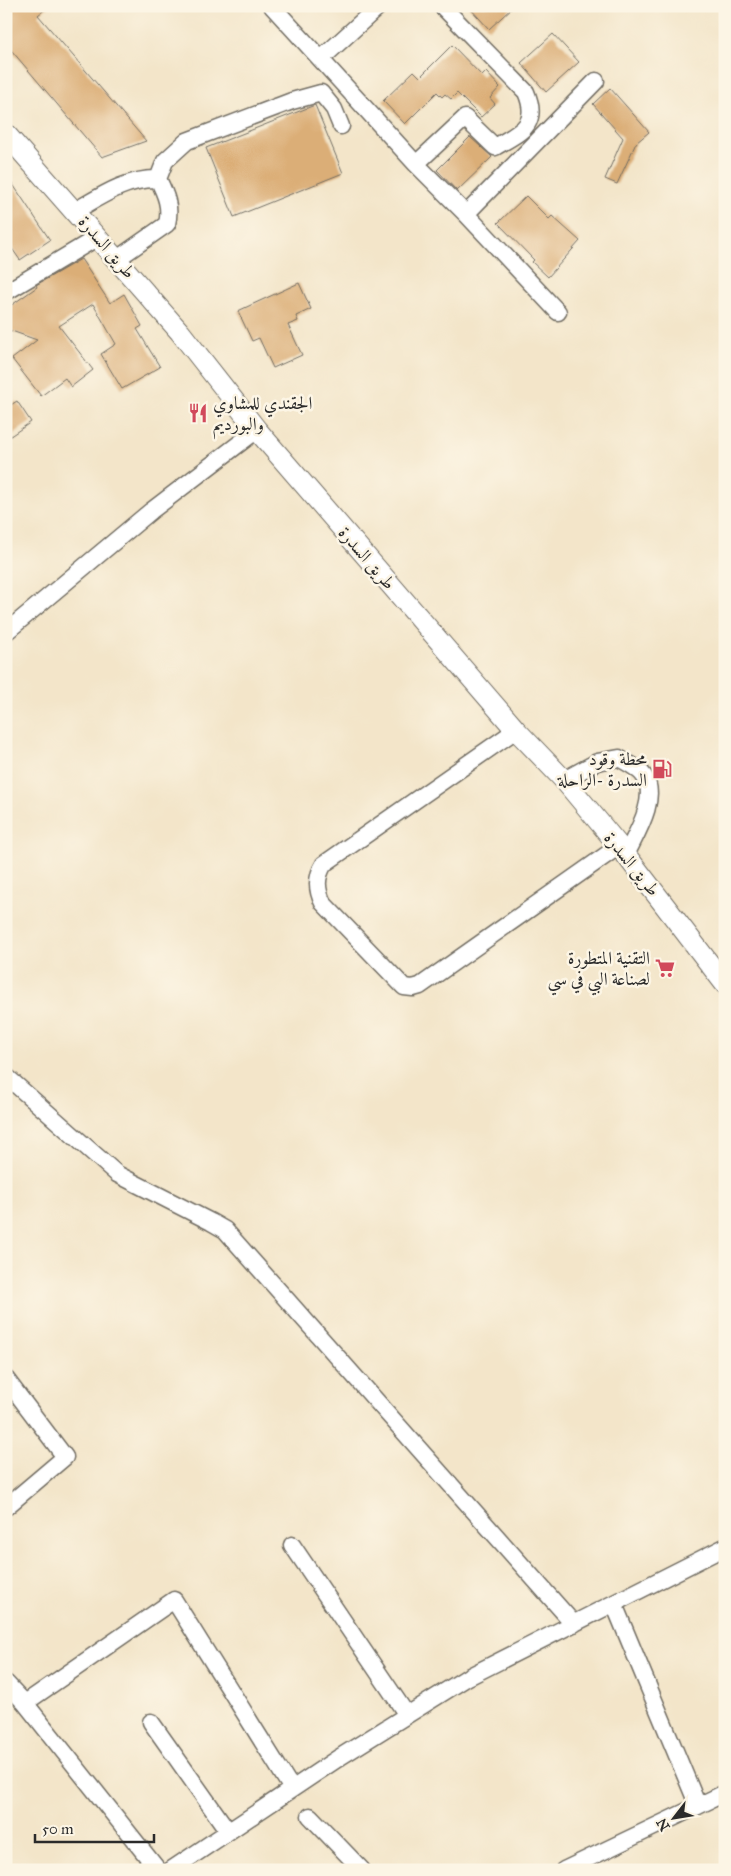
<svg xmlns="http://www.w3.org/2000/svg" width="731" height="1876" viewBox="0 0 731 1876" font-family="'IM FELL Great Primer',Amiri,serif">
	<rect width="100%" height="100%" fill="#fcf5e5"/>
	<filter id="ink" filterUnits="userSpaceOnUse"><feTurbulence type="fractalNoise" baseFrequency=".02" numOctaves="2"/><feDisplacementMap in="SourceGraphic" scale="10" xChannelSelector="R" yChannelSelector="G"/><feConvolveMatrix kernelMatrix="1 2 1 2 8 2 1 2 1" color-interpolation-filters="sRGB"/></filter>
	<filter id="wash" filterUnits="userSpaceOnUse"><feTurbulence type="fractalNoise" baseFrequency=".0096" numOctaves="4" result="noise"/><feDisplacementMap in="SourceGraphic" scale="20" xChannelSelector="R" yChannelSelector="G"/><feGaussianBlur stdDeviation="1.12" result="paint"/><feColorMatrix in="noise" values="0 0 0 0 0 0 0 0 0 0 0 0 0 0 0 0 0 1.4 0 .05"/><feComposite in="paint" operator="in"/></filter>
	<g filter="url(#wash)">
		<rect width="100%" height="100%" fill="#f3e5c9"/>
		<g id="blocks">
			<path fill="#dbae77" d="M 6,6 L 49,6 L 38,15 L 146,141 L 102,157 L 6,44 Z
				M 468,6 L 514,6 L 489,29 Z
				M 553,34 L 579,62 L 546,92 L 521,63 Z
				M 452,45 L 482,76 L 486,72 L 500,87 L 490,98 L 495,104 L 481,117 L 457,93 L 451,99 L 445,94 L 442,97 L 437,92 L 405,124 L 383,101 L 414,71 L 420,77 Z
				M 610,88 L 649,132 L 636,143 L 617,184 L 605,179 L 623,138 L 593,104 Z
				M 315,105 L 343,173 L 234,217 L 206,148 Z
				M 470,137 L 492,157 L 457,191 L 437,170 Z
				M 6,174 L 50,240 L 20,260 L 6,240 Z
				M 526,196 L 549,219 L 552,216 L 580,241 L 548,277 L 532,262 L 534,260 L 498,223 Z
				M 81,259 L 110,303 L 124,294 L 142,326 L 137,329 L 160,367 L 122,389 L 101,354 L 116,344 L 93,304 L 59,326 L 93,370 L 71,387 L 65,378 L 41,396 L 12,359 L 37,340 L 6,329 L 6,309 L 37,287 L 36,285 Z
				M 299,283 L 311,309 L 296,316 L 298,321 L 288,325 L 302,355 L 273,368 L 259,338 L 252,341 L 238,311 Z
				M 17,401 L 31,422 L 6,439 L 6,408 Z"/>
		</g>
	</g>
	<g filter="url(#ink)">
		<use href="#blocks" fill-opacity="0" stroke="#716c62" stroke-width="1"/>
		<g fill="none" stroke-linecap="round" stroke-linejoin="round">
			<defs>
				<path id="minor" d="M 272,6 L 416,164 L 466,214 L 558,312
					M 321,59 L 379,6
					M 416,164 L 465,118 L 495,147 C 521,132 540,125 526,92 L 442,6
					M 158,179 L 165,161 L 187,141 L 292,101 L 321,93 L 334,109 L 341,126
					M 75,211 C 101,196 127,178 158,179 C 166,195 171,207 167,224 L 117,259
					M 466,214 L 596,81
					M 6,292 L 98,237
					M 6,632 L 151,511 L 257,430
					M 516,730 L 324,864 C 316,877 316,889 323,903 L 404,987 L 413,988 L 420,986 L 619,846
					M 564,780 L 597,762 L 619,758 C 627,763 639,768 644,776 C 659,798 636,834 626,855
					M 6,1076 L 117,1174 L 211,1222 L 225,1230 L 574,1624
					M 6,1379 L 65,1457 L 6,1507
					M 292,1545 L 407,1715
					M 614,1604 L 698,1806
					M 6,1683 L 25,1703 L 158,1870
					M 25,1703 L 174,1600 L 292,1789
					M 151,1722 L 228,1831
					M 310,1816 L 362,1870
					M 171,1870 L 340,1757 L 468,1677 L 725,1547
					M 564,1870 L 725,1793"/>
				<path id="major" d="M 6,134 L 180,332 L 257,430 L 516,730 L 564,780 L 619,846 L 725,984"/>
			</defs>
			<use href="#minor" stroke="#716c62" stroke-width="19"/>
			<use href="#major" stroke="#716c62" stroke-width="22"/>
			<use href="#minor" stroke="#fff" stroke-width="16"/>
			<use href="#major" stroke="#fff" stroke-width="20"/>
		</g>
	</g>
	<defs>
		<symbol id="restaurant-bare" viewBox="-9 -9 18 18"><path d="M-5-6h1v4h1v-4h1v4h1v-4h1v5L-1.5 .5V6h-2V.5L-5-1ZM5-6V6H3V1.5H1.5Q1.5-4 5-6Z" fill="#d1495b" stroke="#fcf5e5" stroke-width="2.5" paint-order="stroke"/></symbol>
		<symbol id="fuel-bare" viewBox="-9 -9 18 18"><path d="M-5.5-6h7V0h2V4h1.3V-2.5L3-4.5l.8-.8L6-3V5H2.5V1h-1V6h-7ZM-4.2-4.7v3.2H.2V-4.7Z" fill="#d1495b" stroke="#fcf5e5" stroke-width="2.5" paint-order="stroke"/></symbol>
		<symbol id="supermarket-bare" viewBox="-9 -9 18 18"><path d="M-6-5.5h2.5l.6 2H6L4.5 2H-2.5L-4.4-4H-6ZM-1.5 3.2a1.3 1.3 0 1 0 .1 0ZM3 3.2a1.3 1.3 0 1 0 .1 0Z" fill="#d1495b" stroke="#fcf5e5" stroke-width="2.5" paint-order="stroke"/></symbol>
	</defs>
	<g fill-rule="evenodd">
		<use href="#restaurant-bare" x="184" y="399" width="28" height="28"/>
		<use href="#fuel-bare" x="648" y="755" width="28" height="28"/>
		<use href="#supermarket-bare" x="651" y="954" width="28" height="28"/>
	</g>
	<g text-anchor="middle" stroke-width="5" stroke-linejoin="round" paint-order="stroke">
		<g font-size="18" fill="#2b2b2b" stroke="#fcf5e5">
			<text transform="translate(107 247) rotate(49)" y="6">طريق السدرة</text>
			<text transform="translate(367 558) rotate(49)" y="6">طريق السدرة</text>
			<text transform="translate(632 864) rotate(51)" y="6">طريق السدرة</text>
		</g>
		<g font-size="18" fill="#2b2b2b" stroke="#fcf5e5" text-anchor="end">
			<text x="213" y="409" text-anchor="start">الجقندي للمشاوي<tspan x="213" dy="21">والبورديم</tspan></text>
			<text x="647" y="765">محطة وقود<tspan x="647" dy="21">السدرة -الراحلة</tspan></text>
			<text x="650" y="964">التقنية المتطورة<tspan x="650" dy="21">لصناعة البي في سي</tspan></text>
		</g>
	</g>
	<rect width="731" height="1876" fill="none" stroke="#fcf5e5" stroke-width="25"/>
	<g transform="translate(674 1818) rotate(239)" stroke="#fcf5e5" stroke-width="4" paint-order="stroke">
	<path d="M0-4L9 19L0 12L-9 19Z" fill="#2b2b2b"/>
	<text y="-8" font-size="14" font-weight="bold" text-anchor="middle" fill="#2b2b2b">N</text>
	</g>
	<path d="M35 1834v8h119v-8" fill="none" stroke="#2b2b2b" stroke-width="2.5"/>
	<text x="42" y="1834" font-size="15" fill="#2b2b2b" stroke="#fcf5e5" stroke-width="4" paint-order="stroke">50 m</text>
</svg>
